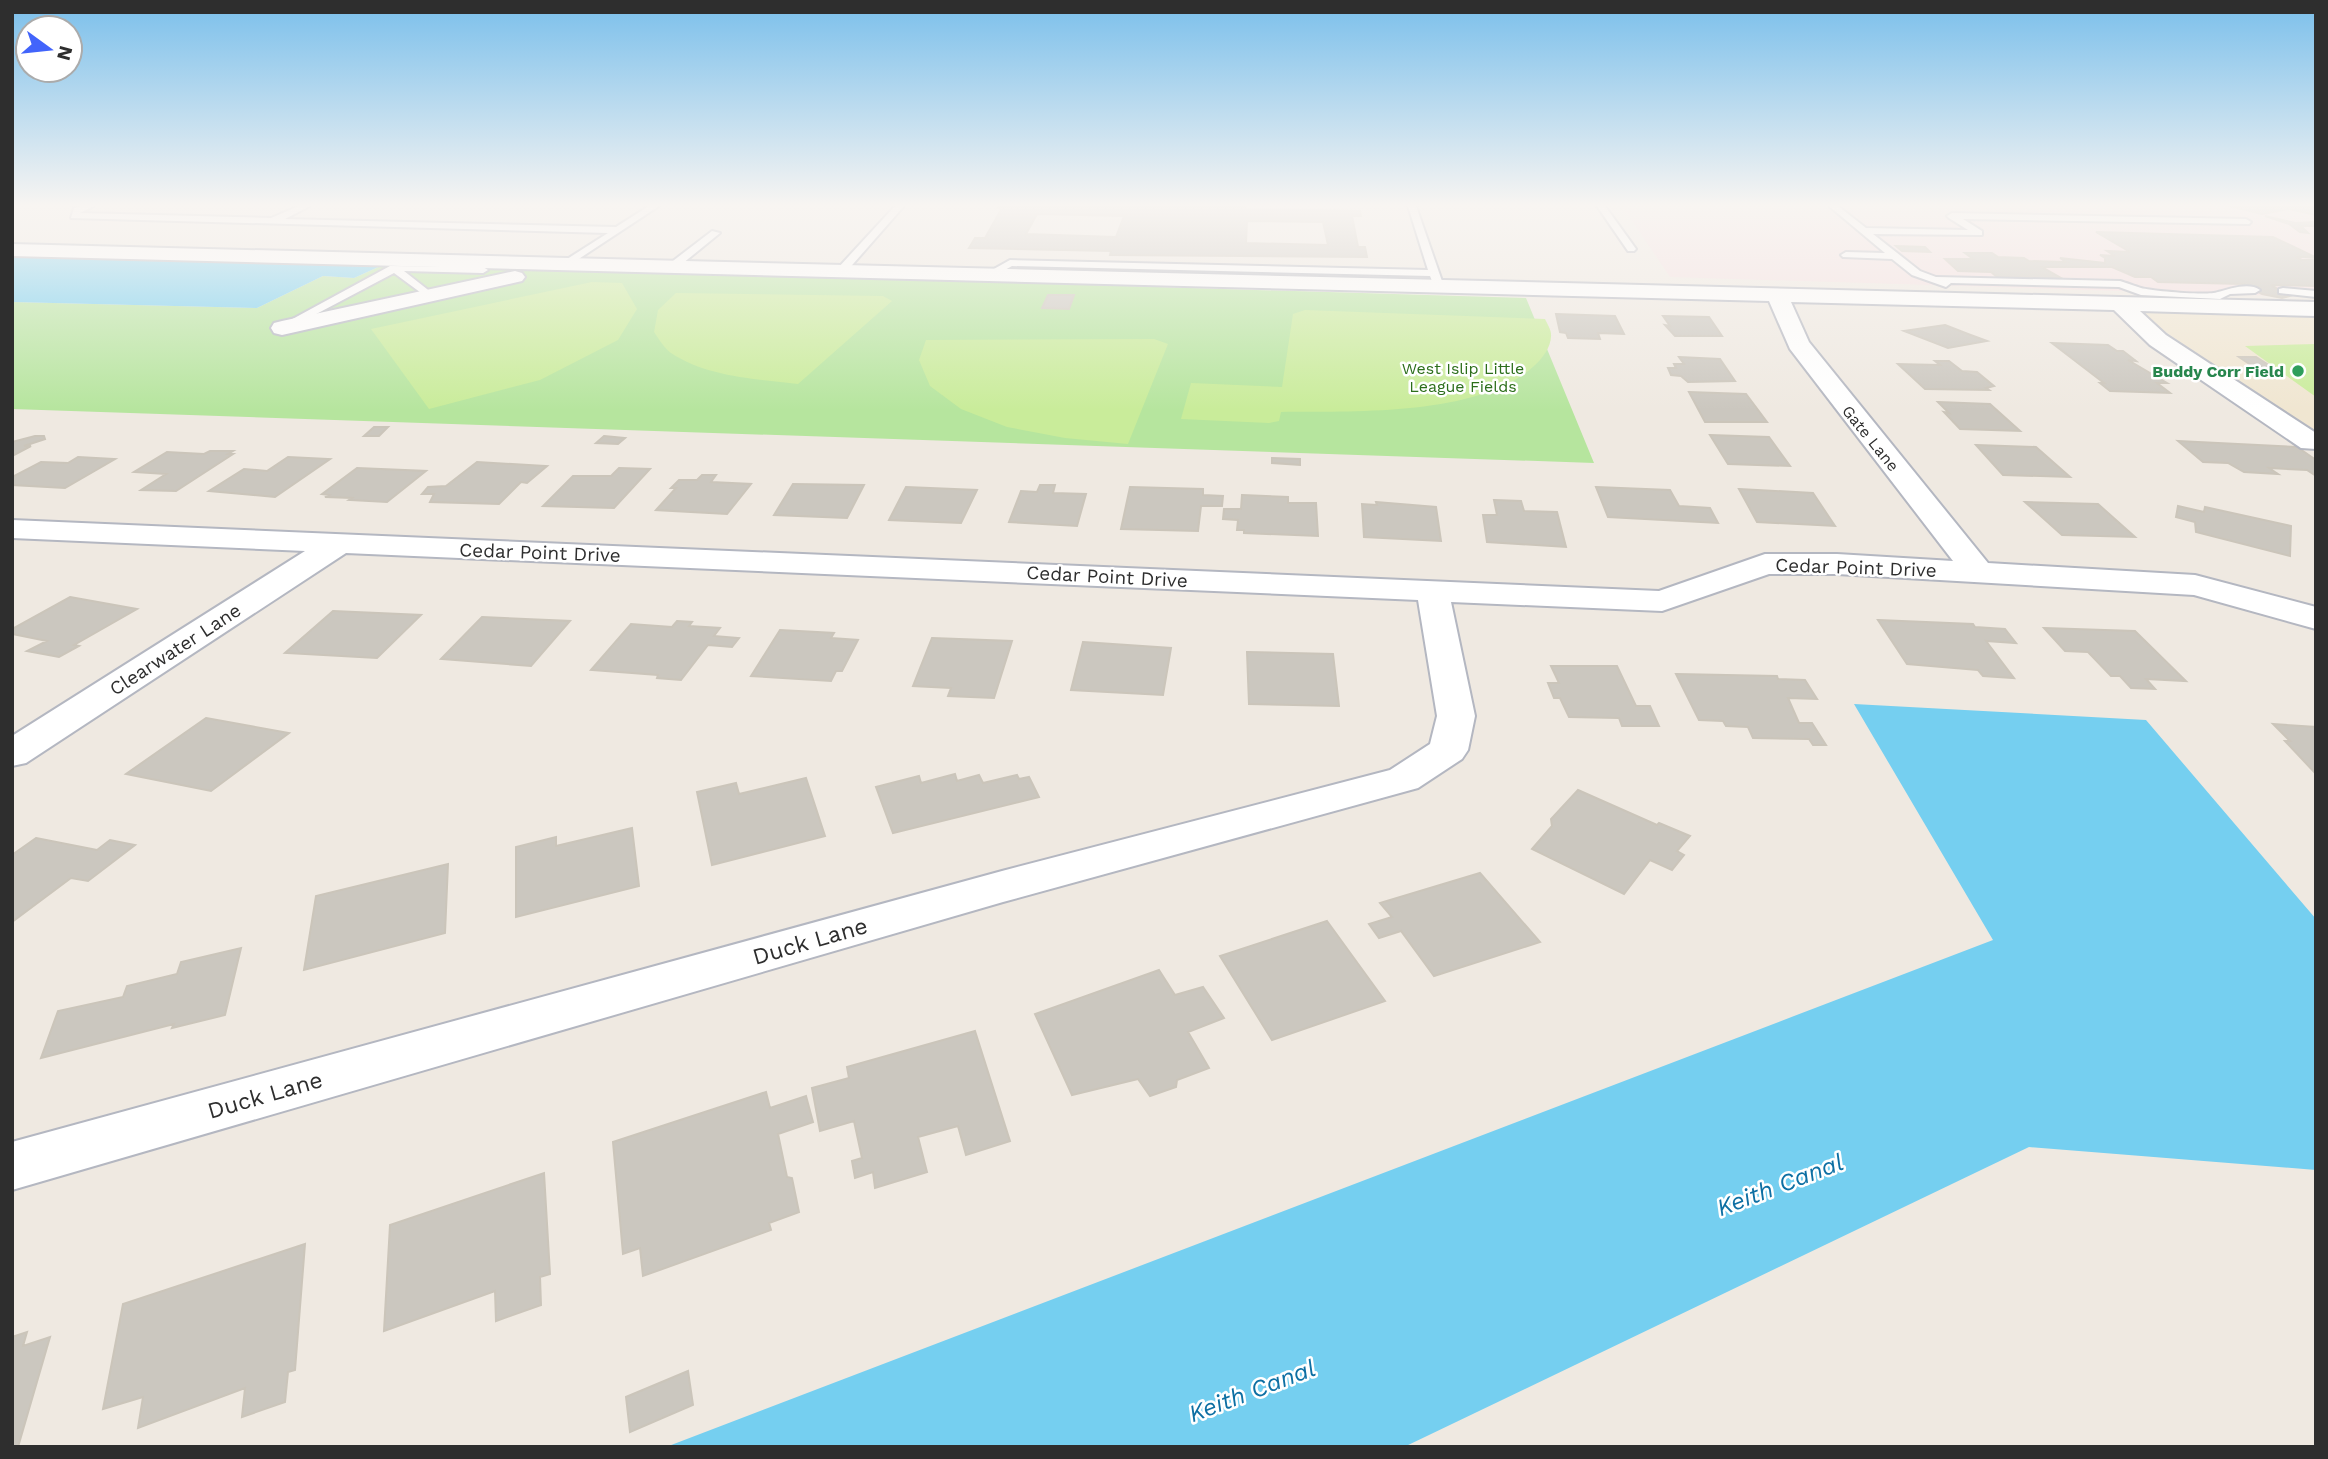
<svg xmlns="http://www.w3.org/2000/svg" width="2328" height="1459" viewBox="0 0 2328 1459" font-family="'Work Sans',sans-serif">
	<rect width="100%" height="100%" fill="#efe9e1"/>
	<path fill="#f0e6d1" d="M 2135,311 L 2316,316 L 2316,435 Z"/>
	<path fill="#f5dfe0" d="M 1622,206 L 2316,206 L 2316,297 L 1670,277 Z"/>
	<path fill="#b6e59e" d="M 385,264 L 1526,298 L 1594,463 L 12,409 L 12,302 L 257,308 L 323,276 L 354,278 Z"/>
	<path fill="#c9ec9a" d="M 592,282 L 622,283 L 637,309 L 618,340 L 540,380 L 429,409 L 371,329 Z
		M 676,293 L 883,296 L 892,301 L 798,384 C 756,379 707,377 671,353 C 664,348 659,339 654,332 L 658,310 Z
		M 1305,310 L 1545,319 C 1547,323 1551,330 1551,334 C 1552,346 1542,359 1534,366 C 1478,417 1353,411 1281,412 L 1279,421 L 1269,423 L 1181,419 L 1191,383 L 1282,387 L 1293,314 Z
		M 1154,339 L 1168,344 L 1128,444 L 1065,438 L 1007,427 L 961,409 L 930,386 L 919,360 L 926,340 Z
		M 2316,344 L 2316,397 L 2245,346 Z"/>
	<path fill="#75cff0" d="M 12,253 L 385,264 L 354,278 L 323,276 L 257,308 L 12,302 Z
		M 1854,704 L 2146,720 L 2316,919 L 2316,1170 L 2029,1147 L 1404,1447 L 666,1447 L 1993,940 Z"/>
	<path fill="#cbc7bf" stroke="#cbc5ba" stroke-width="2" fill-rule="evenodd" d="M 1000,206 L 1245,206 L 1245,209 L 1360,211 L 1361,216 L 1352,216 L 1358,247 L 1365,247 L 1367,257 L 1110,255 L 1111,251 L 969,248 L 975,238 L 985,238 L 1002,208 L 998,208 ZM 1037,214 L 1124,216 L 1116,237 L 1026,234 ZM 1247,221 L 1323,222 L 1328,245 L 1246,243 Z
		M 2229,206 L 2316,206 L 2316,215 L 2289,209 L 2262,214 Z
		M 2265,216 L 2295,223 L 2316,222 L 2316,226 L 2301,226 L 2308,233 L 2300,232 L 2289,224 Z
		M 2096,232 L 2273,237 L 2315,257 L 2296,257 L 2302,260 L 2316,259 L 2316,286 L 2271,285 L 2290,296 L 2282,298 L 2262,294 L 2244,284 L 2158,282 L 2151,277 L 2135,277 L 2112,267 L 2042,267 L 2063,279 L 1997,277 L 1991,272 L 1958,271 L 1945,259 L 1973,259 L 1965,253 L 1992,253 L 1998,257 L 2024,258 L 2029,261 L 2066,262 L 2060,258 L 2105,263 L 2105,258 L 2100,255 L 2115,256 L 2107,251 L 2130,252 Z
		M 1896,246 L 1925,247 L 1930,252 L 1902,251 Z
		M 1048,295 L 1074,295 L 1069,309 L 1042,308 Z
		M 1556,314 L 1615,316 L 1624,334 L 1598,333 L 1600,339 L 1568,338 L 1566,333 L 1560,332 Z
		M 1663,316 L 1709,317 L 1722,336 L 1675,336 L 1665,325 L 1670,326 Z
		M 1945,325 L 1968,334 L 1987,341 L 1948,348 L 1904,331 Z
		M 2052,343 L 2108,345 L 2117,351 L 2123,351 L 2136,361 L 2128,360 L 2167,383 L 2157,383 L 2170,393 L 2110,391 L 2100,383 L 2104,383 Z
		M 1679,357 L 1720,359 L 1735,381 L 1688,382 L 1681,376 L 1671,375 L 1668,368 L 1676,368 L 1674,364 L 1684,364 Z
		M 2239,357 L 2256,357 L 2278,371 L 2260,371 Z
		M 1935,361 L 1949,361 L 1962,371 L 1977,372 L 1994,386 L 1986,388 L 1989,390 L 1925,389 L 1898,364 L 1940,365 Z
		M 1689,392 L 1746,394 L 1767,422 L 1705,422 Z
		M 1938,402 L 1990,404 L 2020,431 L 1960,429 L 1944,412 L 1949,413 Z
		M 374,427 L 388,427 L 379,436 L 364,436 Z
		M 1710,435 L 1769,437 L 1790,466 L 1728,464 Z
		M 35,436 L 44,436 L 45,439 L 24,446 L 31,446 L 12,456 L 12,442 Z
		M 604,436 L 625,438 L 618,444 L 596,443 Z
		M 2178,441 L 2297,447 L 2316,460 L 2316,476 L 2307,470 L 2269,468 L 2278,474 L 2244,472 L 2228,463 L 2203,462 Z
		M 1976,445 L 2036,447 L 2070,477 L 2003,475 Z
		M 210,451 L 233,451 L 228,454 L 233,454 L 176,491 L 141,490 L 166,474 L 134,472 L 167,452 L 204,454 Z
		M 78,457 L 115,459 L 65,488 L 12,485 L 12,477 L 41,462 L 68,463 Z
		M 288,457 L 330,459 L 275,497 L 209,491 L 244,469 L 267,471 Z
		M 1272,458 L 1300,459 L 1300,465 L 1272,463 Z
		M 477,462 L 547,466 L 527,483 L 521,482 L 499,504 L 430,502 L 434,494 L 422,494 L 428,487 L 446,486 Z
		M 357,468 L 426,471 L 387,502 L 349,500 L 352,498 L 325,497 L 329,495 L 322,494 Z
		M 619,468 L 650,469 L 614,508 L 543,506 L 573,476 L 611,476 Z
		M 702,475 L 716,475 L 711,482 L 751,484 L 727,514 L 656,510 L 676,488 L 671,488 L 679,480 L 697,480 Z
		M 793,484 L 864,485 L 847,518 L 774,515 Z
		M 1040,485 L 1055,485 L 1053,493 L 1086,494 L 1077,526 L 1009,522 L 1021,491 L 1037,492 Z
		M 906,487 L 977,490 L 961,523 L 889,520 Z
		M 1130,487 L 1203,489 L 1203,495 L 1223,496 L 1222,506 L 1201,506 L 1198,531 L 1121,529 Z
		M 1596,487 L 1670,490 L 1679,506 L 1710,508 L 1718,523 L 1608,517 Z
		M 1739,489 L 1813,493 L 1835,526 L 1757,522 Z
		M 1242,495 L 1288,497 L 1288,503 L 1316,503 L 1318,536 L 1244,533 L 1244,530 L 1237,530 L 1238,520 L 1223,519 L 1224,509 L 1241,509 Z
		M 1494,500 L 1521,501 L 1524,511 L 1557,512 L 1566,547 L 1487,542 L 1483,515 L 1497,515 Z
		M 1376,502 L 1436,507 L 1441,541 L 1364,537 L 1362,504 L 1377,505 Z
		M 2025,502 L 2098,504 L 2135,537 L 2062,535 Z
		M 2178,506 L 2204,512 L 2205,507 L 2291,526 L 2290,556 L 2196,532 L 2195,522 L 2176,517 Z
		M 70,597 L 137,609 L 74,645 L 79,646 L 59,657 L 27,651 L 47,641 L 12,634 L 12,629 Z
		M 333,611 L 421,615 L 377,658 L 285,653 Z
		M 482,617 L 570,621 L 531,666 L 441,659 Z
		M 1878,620 L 1973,624 L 1975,627 L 2005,629 L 2016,643 L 1986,641 L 2014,678 L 1983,676 L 1978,670 L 1907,664 Z
		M 677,621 L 692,622 L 689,626 L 720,628 L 714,636 L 739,638 L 732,647 L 708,645 L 681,680 L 657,678 L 658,675 L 591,670 L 631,624 L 672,627 Z
		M 2044,628 L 2135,631 L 2186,681 L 2146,679 L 2155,689 L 2131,688 L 2120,676 L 2111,676 L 2088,652 L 2065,651 Z
		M 780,630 L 834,633 L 831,638 L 858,640 L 842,671 L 836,671 L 831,681 L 751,676 Z
		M 932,638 L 1012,641 L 994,698 L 948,696 L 951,688 L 913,686 Z
		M 1083,642 L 1171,648 L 1163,695 L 1071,690 Z
		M 1247,652 L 1333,654 L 1339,706 L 1249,704 Z
		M 1551,666 L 1617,666 L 1636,706 L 1650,706 L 1659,726 L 1622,726 L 1619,718 L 1569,717 L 1560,698 L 1554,698 L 1548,683 L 1559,683 Z
		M 1676,674 L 1777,676 L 1778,679 L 1805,680 L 1817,699 L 1788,698 L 1799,723 L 1812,723 L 1826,745 L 1813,745 L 1809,739 L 1753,738 L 1748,727 L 1726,726 L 1723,721 L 1699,720 Z
		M 206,718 L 289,733 L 211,791 L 126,774 Z
		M 2273,724 L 2316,727 L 2316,774 L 2285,741 L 2290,741 Z
		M 955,774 L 957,781 L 979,775 L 983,783 L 1017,775 L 1019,779 L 1029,777 L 1039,797 L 893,833 L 876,787 L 919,776 L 921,783 Z
		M 806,778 L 825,836 L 712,865 L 697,792 L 736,783 L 739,794 Z
		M 1578,790 L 1657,825 L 1659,823 L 1690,836 L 1677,851 L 1684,855 L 1672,870 L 1650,860 L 1624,894 L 1532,849 L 1552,826 L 1551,819 Z
		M 632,828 L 639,886 L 516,917 L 516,847 L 556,837 L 556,846 Z
		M 36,838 L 97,850 L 110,840 L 135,845 L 88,881 L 71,878 L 12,922 L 12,855 Z
		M 448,864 L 445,933 L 304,970 L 316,896 Z
		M 1480,873 L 1540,942 L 1434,976 L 1401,931 L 1379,938 L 1369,924 L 1392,917 L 1380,903 Z
		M 1327,921 L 1385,1001 L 1272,1040 L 1220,956 Z
		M 241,948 L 225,1015 L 172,1028 L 174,1024 L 41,1058 L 58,1011 L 123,997 L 127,986 L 177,974 L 181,962 Z
		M 1159,970 L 1175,995 L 1203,987 L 1224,1018 L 1188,1032 L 1209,1068 L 1177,1080 L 1176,1087 L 1150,1096 L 1138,1079 L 1072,1095 L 1035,1014 Z
		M 975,1031 L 1010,1141 L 966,1155 L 958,1126 L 918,1137 L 927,1172 L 875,1188 L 873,1172 L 855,1178 L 852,1161 L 862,1158 L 854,1121 L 820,1131 L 812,1088 L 849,1078 L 847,1067 Z
		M 766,1092 L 770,1108 L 806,1096 L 813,1122 L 778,1134 L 787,1177 L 792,1178 L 799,1212 L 769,1223 L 771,1230 L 643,1276 L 640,1248 L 623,1254 L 613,1142 Z
		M 544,1173 L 550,1274 L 540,1277 L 541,1305 L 496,1321 L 495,1291 L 384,1331 L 390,1225 Z
		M 305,1244 L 295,1370 L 288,1372 L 285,1402 L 242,1417 L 245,1388 L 138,1428 L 143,1397 L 103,1409 L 123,1304 Z
		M 27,1332 L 23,1346 L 50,1337 L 18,1447 L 12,1447 L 12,1337 Z
		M 688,1371 L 693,1405 L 630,1432 L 626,1397 Z"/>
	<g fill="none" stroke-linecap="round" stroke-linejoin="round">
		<defs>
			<path id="lane" d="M 82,206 L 94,206 L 80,213 L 271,218 L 299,206 L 310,206 L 285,219 L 616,227 L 649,206 L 659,206 L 568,266 L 563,263 L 564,261 L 608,233 L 71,218 L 74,208 Z
				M 895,206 L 904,206 L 846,272 L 838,272 L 838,268 Z
				M 1408,206 L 1416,206 L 1443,284 L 1442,286 L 1434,286 L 1430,276 L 1012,266 L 994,276 L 985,274 L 1010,260 L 1428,270 Z
				M 1597,206 L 1605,206 L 1636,249 L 1634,251 L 1628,251 Z
				M 1829,206 L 1838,206 L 1866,228 L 1968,230 L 1949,218 L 1947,216 L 1952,213 L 2246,219 L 2251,222 L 2249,224 L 1963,219 L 1982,231 L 1982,235 L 1873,234 L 1920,271 L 1936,277 L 2120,281 C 2127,283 2134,286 2141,288 C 2152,291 2208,296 2218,292 C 2230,289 2249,282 2260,290 L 2255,293 L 2230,294 L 2220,299 L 2141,295 L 2119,287 L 1951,283 L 1946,287 L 1912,275 L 1892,259 L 1843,257 L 1841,255 L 1846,252 L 1885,253 Z
				M 712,231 L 720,233 L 677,268 L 669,268 L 669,264 Z
				M 390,266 L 483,267 L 488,270 L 483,273 L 404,271 L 432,293 L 433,295 L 428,298 L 394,273 L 286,330 L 276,328 Z
				M 2283,288 L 2316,291 L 2316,297 L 2279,293 L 2279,289 Z"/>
			<path id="street" d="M 12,244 L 2316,302 L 2316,316 L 2140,311 L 2166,335 L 2316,433 L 2316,449 L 2301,448 L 2150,345 L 2114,310 L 1791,302 L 1809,342 L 1988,563 L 2195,575 L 2316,607 L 2316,629 L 2194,595 L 1837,574 L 1769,574 L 1662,611 L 1451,602 L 1475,716 L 1468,750 L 1462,759 L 1418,788 L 1003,902 L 12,1190 L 12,1142 L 1002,871 L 1390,770 L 1430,744 L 1437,716 L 1418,600 L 346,553 L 26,763 L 12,766 L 12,736 L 305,551 L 12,538 L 12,520 L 1659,591 L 1765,554 L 1837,554 L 1953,561 L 1790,349 L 1769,301 L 12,256 Z
				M 515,271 L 522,273 L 525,277 L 522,281 L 282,335 L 274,333 L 271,328 L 274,323 L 282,321 Z"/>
		</defs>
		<use href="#lane" stroke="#b4b7c1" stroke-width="4"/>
		<use href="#street" stroke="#b4b7c1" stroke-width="4"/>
		<use href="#lane" fill="#fff" fill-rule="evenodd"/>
		<use href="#street" fill="#fff" fill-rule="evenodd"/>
	</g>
	<linearGradient id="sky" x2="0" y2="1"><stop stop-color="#7abfeb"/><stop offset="0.5" stop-color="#f8f5f2"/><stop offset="1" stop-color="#f8f5f2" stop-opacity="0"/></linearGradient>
	<rect width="2328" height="410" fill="url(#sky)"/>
	<circle fill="#2e9e5b" stroke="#fff" stroke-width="2.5" cx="2298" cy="371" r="7"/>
	<g text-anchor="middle" stroke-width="5" stroke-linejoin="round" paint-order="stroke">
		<g font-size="16" fill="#2c6e1b" stroke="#fff">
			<text x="1463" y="374">West Islip Little<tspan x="1463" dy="18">League Fields</tspan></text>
		</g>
		<g font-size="16" font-weight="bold" fill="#27864d" stroke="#fff" text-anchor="end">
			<text x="2284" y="377">Buddy Corr Field</text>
		</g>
		<g font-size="16" fill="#2e2e2e" stroke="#fff">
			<text transform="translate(1871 438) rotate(51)" y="6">Gate Lane</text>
		</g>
		<g font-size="19" fill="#2e2e2e" stroke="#fff">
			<text transform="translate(540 552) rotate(2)" y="7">Cedar Point Drive</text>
			<text transform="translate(1856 567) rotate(2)" y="7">Cedar Point Drive</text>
			<text transform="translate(1107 576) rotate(3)" y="7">Cedar Point Drive</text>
			<text transform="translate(175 649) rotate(-33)" y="7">Clearwater Lane</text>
		</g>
		<g font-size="23" fill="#2e2e2e" stroke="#fff">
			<text transform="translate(810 941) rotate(-16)" y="8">Duck Lane</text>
			<text transform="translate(265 1095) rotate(-16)" y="8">Duck Lane</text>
		</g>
		<g font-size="24" font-style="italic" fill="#0d6fa3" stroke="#fff">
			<text transform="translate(1780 1185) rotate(-21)" y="8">Keith Canal</text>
			<text transform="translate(1252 1391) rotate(-21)" y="8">Keith Canal</text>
		</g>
	</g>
	<rect width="2328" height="1459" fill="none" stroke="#2e2e2e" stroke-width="28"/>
	<g transform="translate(49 49) rotate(105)"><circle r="33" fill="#ffffff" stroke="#ababab" stroke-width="2"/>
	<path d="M0-5L12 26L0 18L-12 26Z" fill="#4264fb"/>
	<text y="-10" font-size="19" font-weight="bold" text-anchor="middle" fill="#2e2e2e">N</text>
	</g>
</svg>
